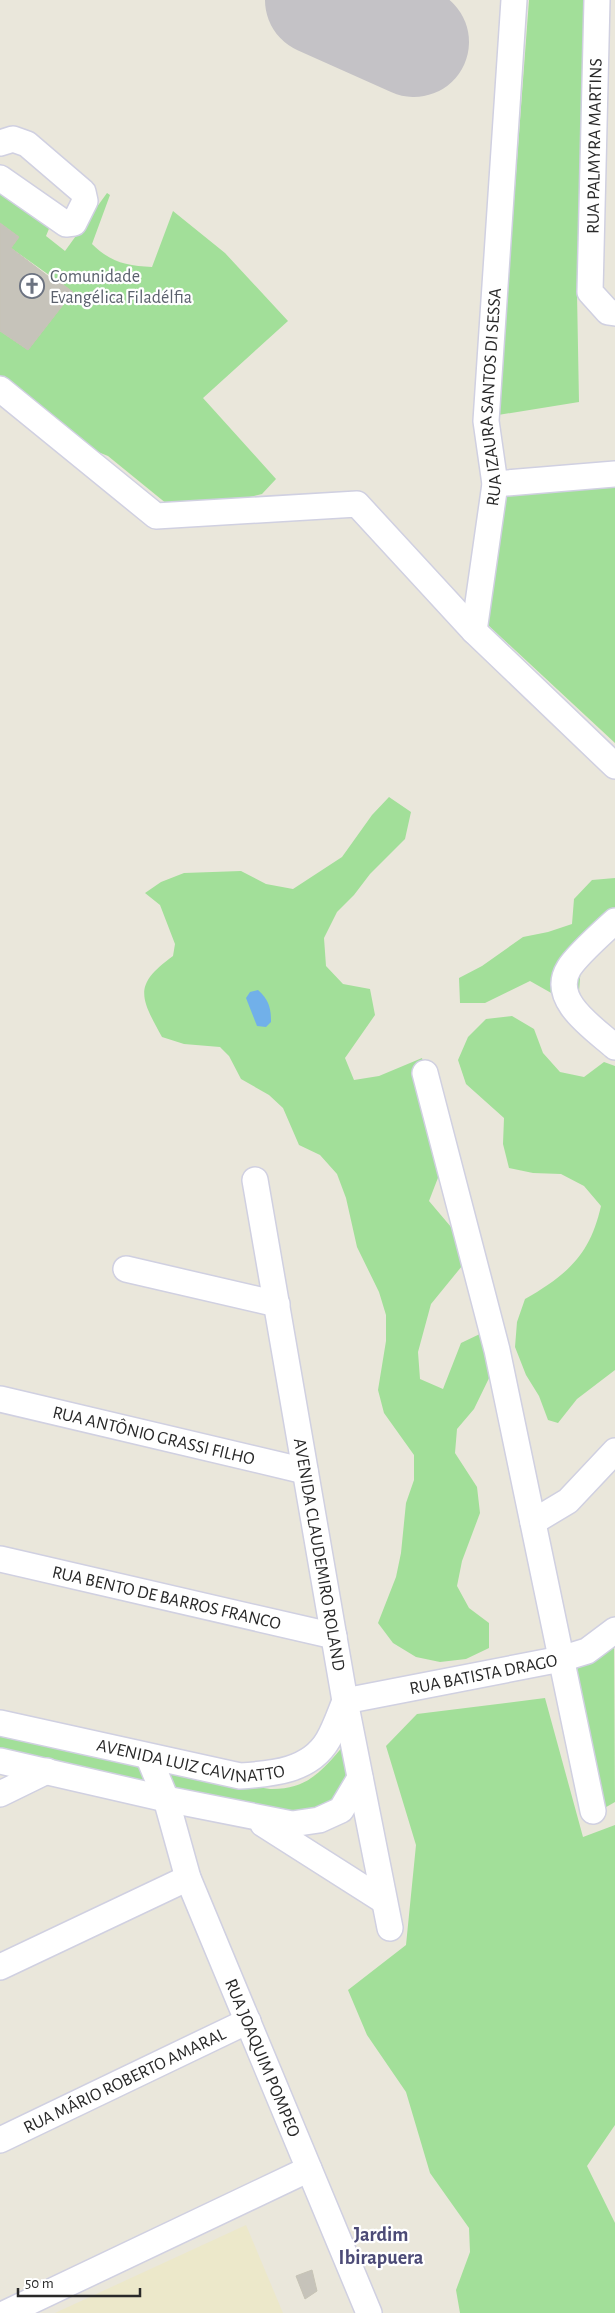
<svg xmlns="http://www.w3.org/2000/svg" width="615" height="2313" viewBox="0 0 615 2313" font-family="'Alegreya Sans',sans-serif">
	<rect width="100%" height="100%" fill="#eae7db"/>
	<path fill="#ece8ca" d="M 246,2225 L 283,2313 L 55,2313 Z"/>
	<path fill="#a2df99" d="M 529,0 L 587,0 L 577,293 L 579,402 L 498,415 Z
		M 0,183 L 53,219 L 46,236 L 65,251 L 107,193 L 110,195 L 92,244 C 110,262 127,266 152,267 L 173,211 L 225,253 L 288,321 L 203,398 L 276,479 L 262,494 L 221,504 L 167,504 L 108,456 L 81,445 L 0,376 L 0,331 L 28,350 L 73,292 L 11,248 L 19,237 L 0,223 Z
		M 615,482 L 615,743 L 487,624 L 501,491 Z
		M 389,797 L 411,812 L 405,839 L 370,874 L 354,895 L 337,912 L 324,938 L 326,966 L 343,984 L 370,989 L 375,1015 L 345,1058 L 354,1080 L 379,1076 L 422,1058 L 446,1157 L 429,1201 L 462,1240 L 462,1266 L 431,1304 L 418,1352 L 420,1379 L 443,1389 L 461,1343 L 484,1332 L 492,1372 L 474,1409 L 457,1429 L 455,1453 L 477,1487 L 480,1513 L 462,1561 L 457,1586 L 469,1608 L 489,1623 L 489,1648 L 466,1659 L 440,1662 L 416,1657 L 393,1643 L 378,1623 L 396,1577 L 401,1553 L 406,1503 L 414,1480 L 414,1455 L 384,1413 L 378,1390 L 386,1341 L 386,1315 L 379,1292 L 357,1247 L 346,1198 L 337,1174 L 320,1155 L 299,1145 L 283,1108 L 269,1095 L 241,1079 L 229,1056 L 220,1047 L 184,1044 L 162,1037 C 140,997 133,985 173,956 L 175,944 L 160,905 L 145,893 L 161,882 L 184,873 L 241,871 L 266,884 L 293,889 L 342,857 L 372,815 Z
		M 615,878 L 615,932 L 581,966 L 579,991 L 553,994 L 530,981 L 485,1003 L 460,1003 L 459,978 L 482,966 L 523,937 L 548,932 L 572,924 L 574,899 L 592,880 Z
		M 512,1016 L 534,1029 L 543,1053 L 560,1072 L 584,1077 L 604,1062 L 615,1066 L 615,1370 L 577,1399 L 558,1423 L 548,1420 L 539,1396 L 526,1375 L 515,1347 L 517,1322 L 525,1299 C 567,1275 590,1255 601,1206 L 584,1186 L 561,1174 L 533,1173 L 509,1168 L 503,1144 L 504,1118 L 466,1084 L 458,1060 L 468,1037 L 486,1019 Z
		M 614,1647 L 615,1802 L 601,1810 L 568,1663 Z
		M 545,1698 L 583,1837 L 615,1825 L 615,2125 L 587,2166 L 615,2223 L 615,2313 L 460,2313 L 456,2290 L 470,2252 L 469,2228 L 430,2173 L 406,2092 L 367,2035 L 348,1990 L 406,1945 L 416,1845 L 386,1746 L 417,1714 Z
		M 0,1731 L 145,1765 L 155,1788 L 0,1751 Z
		M 346,1743 L 353,1776 L 337,1805 L 303,1815 L 175,1793 L 166,1772 L 270,1789 C 309,1790 323,1769 346,1743 Z"/>
	<path fill="#71b0e9" d="M 258,990 C 269,1000 271,1008 271,1022 L 266,1027 L 257,1026 L 246,998 L 250,992 Z"/>
	<g fill="none" stroke-linecap="round" stroke-linejoin="round">
		<path stroke="#c4c2c6" stroke-width="110" d="M 320,0 L 414,42"/>
	</g>
	<path fill="#c6c3ba" stroke="#c6c3b5" d="M 0,223 L 19,237 L 11,248 L 53,280 L 54,278 L 73,292 L 28,350 L 0,331 Z
		M 312,2270 L 317,2291 L 305,2299 L 296,2276 Z"/>
	<g fill="none" stroke-linecap="round" stroke-linejoin="round">
		<defs>
			<g id="minor">
				<path d="M 597,0 L 590,292 L 608,312 L 615,313"/>
				<path d="M 0,143 L 13,139 L 27,144 L 83,192 L 85,201 L 74,223 L 66,224 L 0,178"/>
				<path d="M 0,389 L 156,516 L 357,504 L 474,631 L 615,766"/>
				<path d="M 495,484 L 615,474"/>
				<path id="s1" d="M 474,631 L 495,484 L 486,421 L 514,0"/>
				<path d="M 615,921 C 603,932 577,955 569,968 C 549,1000 595,1029 615,1047"/>
				<path d="M 425,1073 L 497,1350 L 593,1811"/>
				<path id="s2" d="M 255,1180 L 345,1701 L 390,1928"/>
				<path d="M 126,1269 L 277,1304"/>
				<path id="s3" d="M 0,1399 L 305,1471"/>
				<path d="M 533,1522 L 568,1501 L 615,1451"/>
				<path id="s4" d="M 0,1559 L 334,1636"/>
				<path id="s5" d="M 345,1701 L 561,1659 L 587,1651 L 615,1630"/>
				<path id="s6" d="M 0,1723 L 240,1776 C 272,1774 310,1771 328,1740 C 335,1728 340,1713 345,1701"/>
				<path id="s7" d="M 149,1758 L 166,1799 L 188,1878 L 369,2313"/>
				<path d="M 0,1761 L 166,1799 L 292,1824 L 319,1820 L 341,1810 L 360,1778"/>
				<path d="M 0,1794 L 47,1771"/>
				<path d="M 263,1824 L 384,1901"/>
				<path d="M 0,1967 L 188,1878"/>
				<path id="s8" d="M 0,2140 L 248,2021"/>
				<path d="M 6,2313 L 309,2169"/>
			</g>
		</defs>
		<use href="#minor" stroke="#d0d0e1" stroke-width="28"/>
		<use href="#minor" stroke="#fff" stroke-width="25"/>
	</g>
	<defs>
		<symbol id="church-ring" viewBox="-11 -11 22 22"><circle r="9.5" fill="#fff" stroke="#6b7280" stroke-width="1.5"/><path d="M-1.2-6h2.4v3.5h3.3v2.4h-3.3V6h-2.4V-.1h-3.3v-2.4h3.3Z" fill="#6b7280"/></symbol>
	</defs>
	<g fill-rule="evenodd">
		<use href="#church-ring" x="18" y="272" width="28" height="28"/>
	</g>
	<g text-anchor="middle" stroke-width="4.5" stroke-linejoin="round" paint-order="stroke">
		<g font-size="18" fill="#292929" stroke="#fff">
			<text transform="translate(594 146) rotate(-89)" y="6">RUA PALMYRA MARTINS</text>
			<text dy="6" stroke="none"><textPath href="#s1" startOffset="236">RUA IZAURA SANTOS DI SESSA</textPath></text>
			<text dy="6" stroke="none"><textPath href="#s3" startOffset="158">RUA ANTÔNIO GRASSI FILHO</textPath></text>
			<text dy="6" stroke="none"><textPath href="#s2" startOffset="380">AVENIDA CLAUDEMIRO ROLAND</textPath></text>
			<text dy="6" stroke="none"><textPath href="#s4" startOffset="171">RUA BENTO DE BARROS FRANCO</textPath></text>
			<text dy="6" stroke="none"><textPath href="#s5" startOffset="141">RUA BATISTA DRAGO</textPath></text>
			<text dy="6" stroke="none"><textPath href="#s6" startOffset="195">AVENIDA LUIZ CAVINATTO</textPath></text>
			<text dy="6" stroke="none"><textPath href="#s7" startOffset="321">RUA JOAQUIM POMPEO</textPath></text>
			<text dy="6" stroke="none"><textPath href="#s8" startOffset="138">RUA MÁRIO ROBERTO AMARAL</textPath></text>
		</g>
		<g font-size="18" fill="#5b616d" stroke="#fff" text-anchor="start">
			<text x="50" y="282">Comunidade<tspan x="50" dy="21">Evangélica Filadélfia</tspan></text>
		</g>
		<g font-size="20" font-weight="bold" fill="#4c4b77" stroke="#fff">
			<text x="381" y="2241">Jardim<tspan x="381" dy="23">Ibirapuera</tspan></text>
		</g>
	</g>
	<path d="M18 2288v8h122v-8" fill="none" stroke="#292929" stroke-width="2.5"/>
	<text x="25" y="2288" font-size="15" fill="#292929" stroke="#ffffff" stroke-width="4" paint-order="stroke">50 m</text>
</svg>
